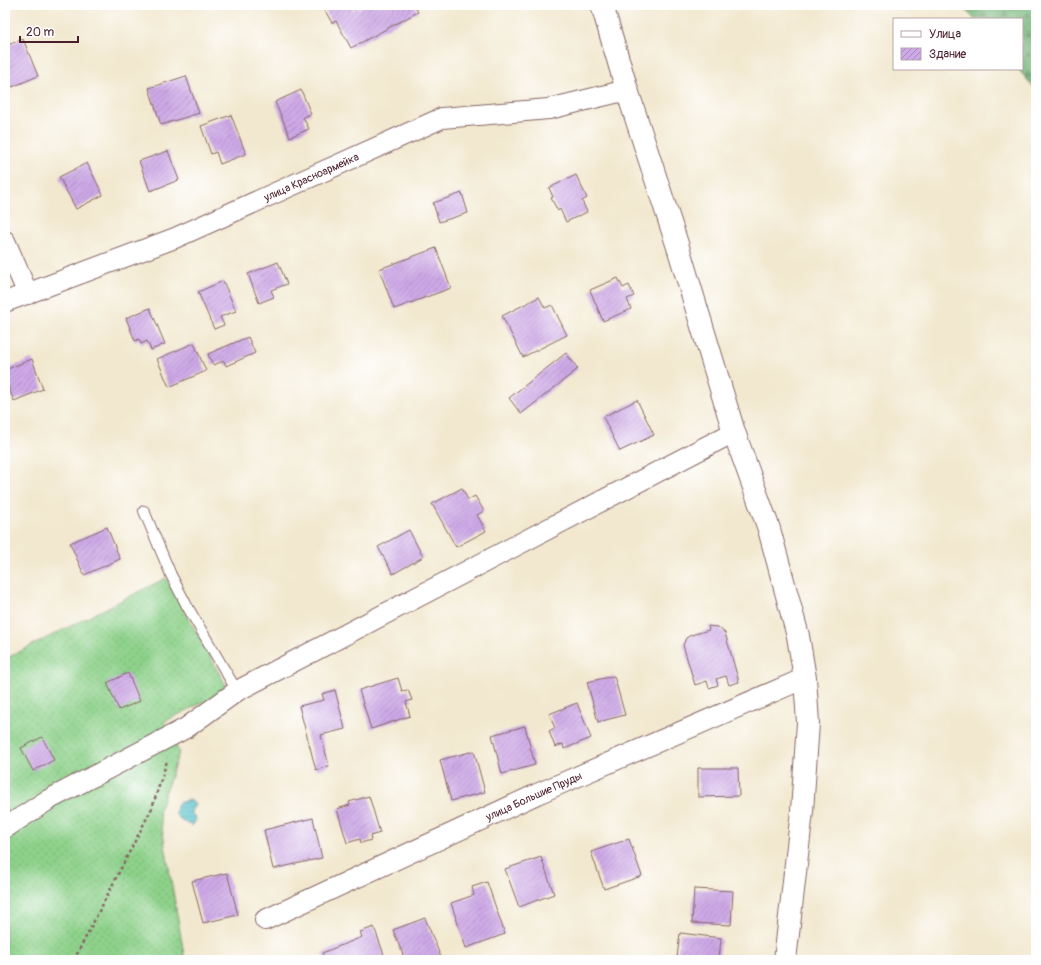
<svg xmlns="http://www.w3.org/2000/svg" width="1041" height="965" viewBox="0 0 1041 965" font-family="Pangolin,sans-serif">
	<defs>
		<pattern id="forest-firs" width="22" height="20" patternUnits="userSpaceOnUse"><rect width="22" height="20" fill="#72b376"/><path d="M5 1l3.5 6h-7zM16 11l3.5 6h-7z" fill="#609161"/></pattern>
		<pattern id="garden-dots" width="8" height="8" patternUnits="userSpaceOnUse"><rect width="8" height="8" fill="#8dd18a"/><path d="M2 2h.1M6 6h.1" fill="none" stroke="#7bb377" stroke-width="1.8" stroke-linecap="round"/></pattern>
		<pattern id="water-rules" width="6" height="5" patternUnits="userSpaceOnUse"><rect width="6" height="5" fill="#54c2cb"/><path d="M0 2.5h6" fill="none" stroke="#4ba6ae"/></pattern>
		<pattern id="building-hatch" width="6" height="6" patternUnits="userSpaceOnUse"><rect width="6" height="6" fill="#cea9e7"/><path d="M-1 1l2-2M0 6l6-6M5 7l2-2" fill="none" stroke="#a989bb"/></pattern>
	</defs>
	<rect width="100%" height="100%" fill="#fff"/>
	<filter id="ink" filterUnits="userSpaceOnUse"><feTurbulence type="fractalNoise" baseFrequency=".025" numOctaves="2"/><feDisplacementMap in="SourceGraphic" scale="8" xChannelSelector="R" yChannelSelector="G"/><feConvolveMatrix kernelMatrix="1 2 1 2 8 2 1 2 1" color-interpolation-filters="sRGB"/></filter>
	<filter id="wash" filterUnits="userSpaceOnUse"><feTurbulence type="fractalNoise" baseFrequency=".012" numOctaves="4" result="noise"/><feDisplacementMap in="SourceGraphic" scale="16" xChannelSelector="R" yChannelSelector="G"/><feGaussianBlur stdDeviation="0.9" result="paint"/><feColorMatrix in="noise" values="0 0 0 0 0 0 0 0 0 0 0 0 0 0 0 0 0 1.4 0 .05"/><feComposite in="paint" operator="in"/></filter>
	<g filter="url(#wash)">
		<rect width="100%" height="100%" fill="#f2e8cf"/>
		<path fill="url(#forest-firs)" stroke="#5e6950" d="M 961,5 L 1036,5 L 1036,90 L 1018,69 L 1022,69 L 1022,19 L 974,19 Z"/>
		<path fill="url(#garden-dots)" stroke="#6c785a" d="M 166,578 L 228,689 L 164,722 L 179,752 L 159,811 L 185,960 L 5,960 L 5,659 Z"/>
		<path fill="url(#water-rules)" stroke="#4f707b" d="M 189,800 L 194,802 L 195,805 L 191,811 L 191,814 L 196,817 L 195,822 L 192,826 L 180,819 L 175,814 L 178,803 Z"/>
		<g id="blocks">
			<path fill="url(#building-hatch)" d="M 331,5 L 351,5 L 354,10 L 364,5 L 414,5 L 418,12 L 351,48 L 336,21 L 332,23 L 324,9 Z
				M 23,39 L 38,76 L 5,90 L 5,46 Z
				M 186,76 L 199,113 L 161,125 L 149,88 Z
				M 301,90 L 311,114 L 303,117 L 309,129 L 290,137 L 275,102 Z
				M 231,115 L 246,154 L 220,164 L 216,152 L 211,154 L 201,126 Z
				M 168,151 L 179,180 L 150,191 L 139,161 Z
				M 87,163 L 103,195 L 76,209 L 59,177 Z
				M 576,175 L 587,198 L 582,201 L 587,212 L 566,222 L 560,209 L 558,211 L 551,198 L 553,197 L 549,188 Z
				M 462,193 L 468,213 L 439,222 L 433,203 Z
				M 436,248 L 451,288 L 394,309 L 379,269 Z
				M 278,262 L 287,284 L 271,290 L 274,297 L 259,303 L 248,274 Z
				M 618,278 L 623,288 L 629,285 L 634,296 L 627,299 L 631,309 L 603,321 L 590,290 Z
				M 223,281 L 236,311 L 220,317 L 224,325 L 214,329 L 198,292 Z
				M 539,297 L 545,308 L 552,305 L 567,335 L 523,357 L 502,316 Z
				M 150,308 L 165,344 L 151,350 L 147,341 L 141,344 L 139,339 L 135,341 L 126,318 Z
				M 248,337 L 255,353 L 226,366 L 224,361 L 213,365 L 208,354 Z
				M 194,343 L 206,371 L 169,387 L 157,359 Z
				M 566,353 L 578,369 L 521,414 L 509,398 Z
				M 32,359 L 43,389 L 14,401 L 5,379 L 5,370 Z
				M 637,400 L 654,435 L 620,451 L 603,417 Z
				M 462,488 L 468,500 L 475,496 L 484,511 L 477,515 L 486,531 L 456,547 L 432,504 Z
				M 107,527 L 120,559 L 84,575 L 70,543 Z
				M 409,530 L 423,557 L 393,574 L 378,547 Z
				M 708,626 L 718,627 L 725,633 L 739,682 L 729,685 L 726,676 L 716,679 L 718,685 L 709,688 L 707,681 L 695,685 L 683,645 L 686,638 L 691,635 L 709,630 Z
				M 128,673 L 140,701 L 119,710 L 107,683 Z
				M 614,676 L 625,715 L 598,722 L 587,682 Z
				M 398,678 L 402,691 L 408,690 L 412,700 L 406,702 L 410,716 L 371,729 L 359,690 Z
				M 335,690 L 345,729 L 321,735 L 329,766 L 316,770 L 299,706 L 324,700 L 322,694 Z
				M 577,703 L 591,738 L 564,749 L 563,744 L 555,747 L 549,731 L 555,728 L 549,714 Z
				M 525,726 L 535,765 L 502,774 L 492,735 Z
				M 42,737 L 54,760 L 33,771 L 21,748 Z
				M 474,751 L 485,792 L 451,801 L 440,760 Z
				M 698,768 L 738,768 L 739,796 L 698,797 Z
				M 369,796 L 380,833 L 370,836 L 371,840 L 361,843 L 360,839 L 347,843 L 337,809 L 350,805 L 349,802 Z
				M 313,818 L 322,858 L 273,869 L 264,830 Z
				M 629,839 L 642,876 L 604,889 L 591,852 Z
				M 541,857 L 554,894 L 519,907 L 505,869 Z
				M 227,873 L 238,915 L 203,923 L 192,881 Z
				M 487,882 L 505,934 L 466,948 L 451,903 L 474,895 L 472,887 Z
				M 694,889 L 733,891 L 731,925 L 692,923 Z
				M 425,918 L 442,960 L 405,960 L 393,930 Z
				M 374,927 L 386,960 L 325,960 L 322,953 L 362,937 L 360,932 Z
				M 680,933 L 721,938 L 719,960 L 686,960 L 686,957 L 677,957 Z"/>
		</g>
	</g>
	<g filter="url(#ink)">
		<use href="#blocks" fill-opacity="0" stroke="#856564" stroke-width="1"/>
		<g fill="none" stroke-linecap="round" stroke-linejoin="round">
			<defs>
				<path id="service" d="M 144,511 L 171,575 L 187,606 L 237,691"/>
				<g id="minor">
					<path d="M 5,241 L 28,294"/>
					<path id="s1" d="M 5,302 L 175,238 L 442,118 L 549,109 L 627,90"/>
					<path d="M 5,828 L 48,800 L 186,728 L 237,691 L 734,432"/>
					<path id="s2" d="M 265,920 L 537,794 L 805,678"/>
				</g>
				<path id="tertiary" d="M 602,5 L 627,90 L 678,247 L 734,432 L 769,529 L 798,636 L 805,678 L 808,723 L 802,811 L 785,960"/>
			</defs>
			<use href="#service" stroke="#856564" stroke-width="12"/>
			<use href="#minor" stroke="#856564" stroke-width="22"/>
			<use href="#tertiary" stroke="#856564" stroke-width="24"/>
			<path stroke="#856564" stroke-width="2.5" stroke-dasharray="3 3" stroke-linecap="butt" d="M 74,960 L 152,808 L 167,761"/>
			<use href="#service" stroke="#fff" stroke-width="10"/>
			<use href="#minor" stroke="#fff" stroke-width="20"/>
			<use href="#tertiary" stroke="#fff" stroke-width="22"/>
		</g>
	</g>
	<g text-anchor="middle" stroke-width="3.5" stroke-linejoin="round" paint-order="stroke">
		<g font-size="11" fill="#4a1f2b" stroke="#fff">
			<text dy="4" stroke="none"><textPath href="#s1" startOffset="331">улица Красноармейка</textPath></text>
			<text dy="4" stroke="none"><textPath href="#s2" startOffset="296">улица Большие Пруды</textPath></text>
		</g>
	</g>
	<rect width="1041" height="965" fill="none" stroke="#fff" stroke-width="20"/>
	<rect x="893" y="18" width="130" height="52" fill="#ffffff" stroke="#b7a5aa"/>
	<rect x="901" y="31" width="20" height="6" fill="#ffffff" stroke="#b7a5aa"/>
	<text x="929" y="38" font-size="12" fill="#4a1f2b">Улица</text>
	<rect x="901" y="48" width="20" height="12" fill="url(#building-hatch)" stroke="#b7a5aa"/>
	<text x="929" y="58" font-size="12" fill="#4a1f2b">Здание</text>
	<path d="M20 36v6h58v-6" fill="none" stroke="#4a1f2b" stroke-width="2"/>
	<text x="26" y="36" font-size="12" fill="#4a1f2b" stroke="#ffffff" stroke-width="3" paint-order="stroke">20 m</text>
</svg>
